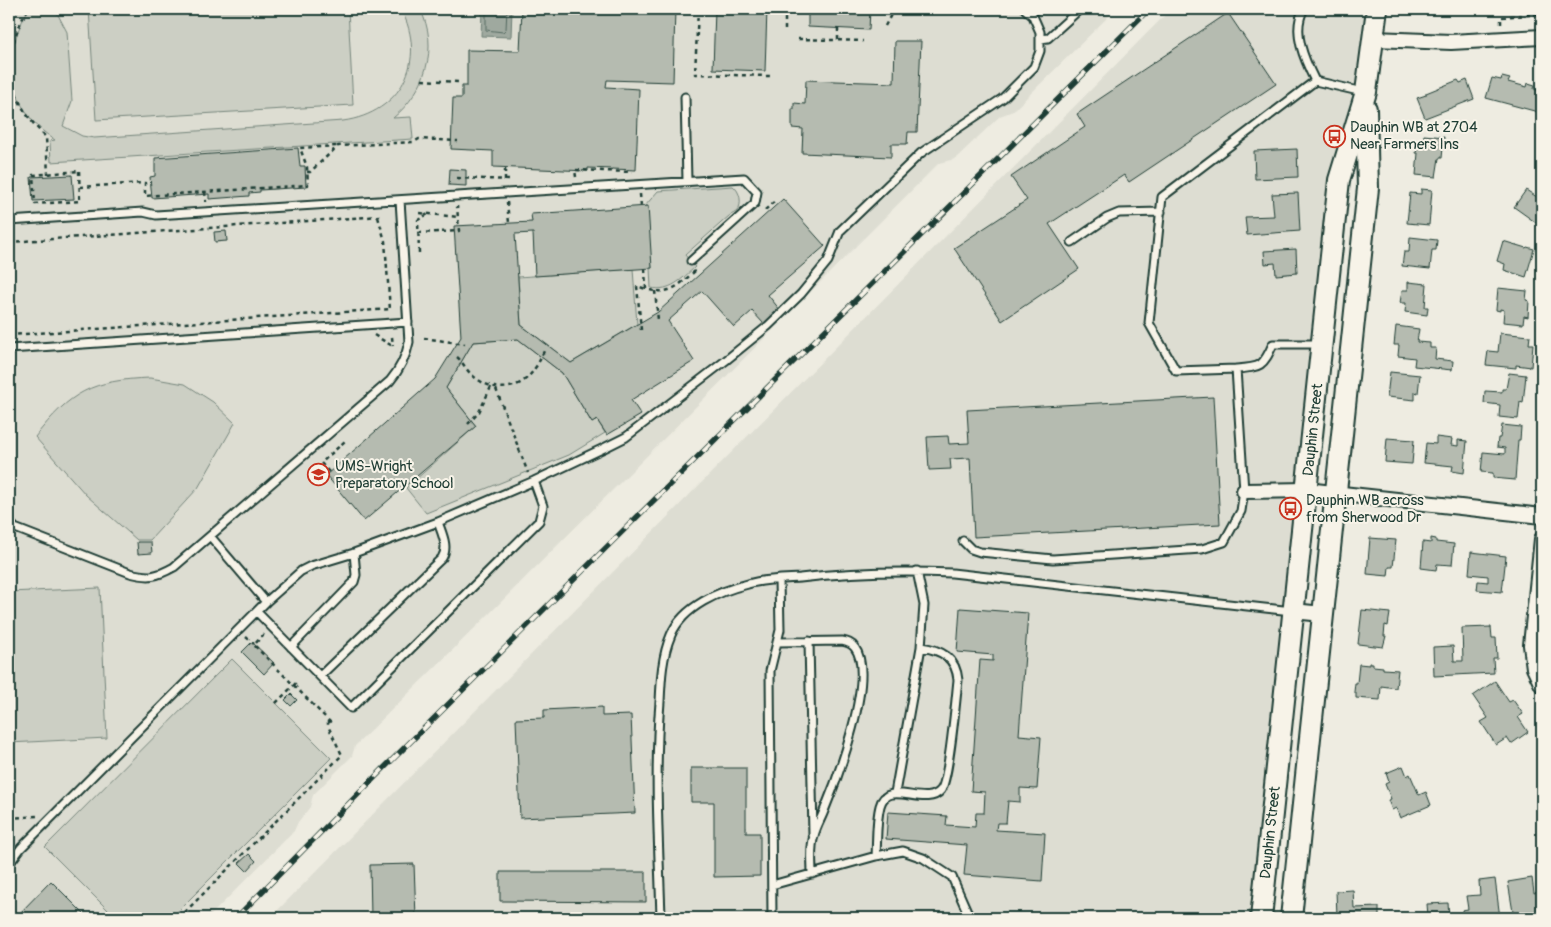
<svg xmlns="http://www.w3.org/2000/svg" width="1551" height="927" viewBox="0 0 1551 927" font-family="Pangolin,sans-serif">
	<rect width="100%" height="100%" fill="#eeece1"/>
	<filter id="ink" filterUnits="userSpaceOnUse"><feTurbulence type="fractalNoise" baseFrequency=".02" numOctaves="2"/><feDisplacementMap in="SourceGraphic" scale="10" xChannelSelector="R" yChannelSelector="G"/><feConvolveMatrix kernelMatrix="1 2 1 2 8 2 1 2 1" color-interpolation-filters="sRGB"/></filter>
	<g filter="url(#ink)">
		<path fill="#ddddd2" d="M 10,9 L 1116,9 L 1013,111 L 1000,116 L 955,159 L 939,163 L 490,613 L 355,746 L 352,756 L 313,795 L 310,807 L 298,822 L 294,831 L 208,918 L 9,918 Z
			M 1171,9 L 1372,9 L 1264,918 L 270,918 Z"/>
		<path fill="#cccfc4" stroke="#76867c" d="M 29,9 L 55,9 L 67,32 L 72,101 L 63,126 L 82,136 L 94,138 L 343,121 C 401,113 428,61 401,9 L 420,9 C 440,47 425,92 393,118 L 411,117 L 413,139 L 51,162 L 50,141 L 55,140 C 7,109 0,55 29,9 Z
			M 89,9 L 348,9 L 353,105 L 96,120 Z
			M 733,186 C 740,191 743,204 737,211 C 735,213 732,214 729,216 L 685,255 L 695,267 C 682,279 670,292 651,288 L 650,268 L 652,268 L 645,206 L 658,191 Z
			M 633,269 L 637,324 L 571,363 L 521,325 L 518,277 Z
			M 518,339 L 562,373 L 592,423 L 597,420 L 605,433 L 569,455 L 426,513 L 406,488 L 476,426 L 446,388 L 473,342 Z
			M 150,378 L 185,384 L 213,402 L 235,423 L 198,488 L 150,540 L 137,540 L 86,495 L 35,437 C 70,392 92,380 150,378 Z
			M 100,588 L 107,738 L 9,743 L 9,592 Z
			M 232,659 L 331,758 L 171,918 L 116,918 L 45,847 Z"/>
		<path fill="#9fa99f" stroke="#6c7e74" d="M 482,9 L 512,9 L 511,37 L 481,36 Z"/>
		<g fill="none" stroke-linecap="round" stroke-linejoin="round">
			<path stroke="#52685f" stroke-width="1" d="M 486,9 L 486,30 L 503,32 L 506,29 L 507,9"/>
		</g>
		<path fill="#b5bbb0" stroke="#1f3d34" d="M 522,9 L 675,9 L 673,82 L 607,80 L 606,87 L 639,89 L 636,170 L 588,168 L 588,171 L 493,167 L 493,151 L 451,149 L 453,98 L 462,98 L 462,86 L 467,86 L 467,50 L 520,51 Z
			M 715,9 L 767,9 L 765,71 L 713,69 Z
			M 808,9 L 870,9 L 869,30 L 808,27 Z
			M 1228,13 L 1276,84 L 1129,182 L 1124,175 L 1049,224 L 1079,269 L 1002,321 L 954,248 L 1027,200 L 1011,177 L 1085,127 L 1077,114 Z
			M 895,41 L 921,41 L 917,132 L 908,132 L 907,144 L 891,144 L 891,157 L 802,153 L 803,129 L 792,128 L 792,109 L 794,109 L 794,103 L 805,104 L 806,80 L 894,83 Z
			M 1502,77 L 1510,79 L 1508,82 L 1527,87 L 1528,83 L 1535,85 L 1534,89 L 1542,92 L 1538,112 L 1486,98 L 1492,78 L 1501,80 Z
			M 1458,80 L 1460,83 L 1467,80 L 1474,99 L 1425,118 L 1417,98 L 1426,95 L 1426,93 Z
			M 1424,135 L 1444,137 L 1442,158 L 1439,158 L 1436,177 L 1416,175 L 1418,153 L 1416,153 L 1418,143 L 1422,144 Z
			M 298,148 L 300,166 L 305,166 L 306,187 L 260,190 L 260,192 L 249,193 L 249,196 L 209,199 L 209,194 L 152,198 L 150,177 L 155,176 L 155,158 Z
			M 1297,149 L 1298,177 L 1255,179 L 1254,151 Z
			M 450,169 L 466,170 L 466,186 L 449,185 Z
			M 72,175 L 74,199 L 33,201 L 31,177 Z
			M 1421,189 L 1432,190 L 1429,225 L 1407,223 L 1410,193 L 1421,194 Z
			M 1526,190 L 1540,199 L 1542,198 L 1542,227 L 1514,207 Z
			M 1298,193 L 1300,231 L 1247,235 L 1245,217 L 1274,216 L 1272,194 Z
			M 783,199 L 825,246 L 768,295 L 780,310 L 764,324 L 752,311 L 734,327 L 702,291 L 668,321 L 694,361 L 631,400 L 641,415 L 607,435 L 597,420 L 592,423 L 562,373 L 518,339 L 473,342 L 446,388 L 476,426 L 364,521 L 326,475 L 435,379 L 461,337 L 454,226 L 532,222 L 531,214 L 648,206 L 652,268 L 535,276 L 533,233 L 515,234 L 521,325 L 571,363 L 658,312 Z
			M 226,231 L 227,241 L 215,242 L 214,232 Z
			M 1410,237 L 1437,240 L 1436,250 L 1432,250 L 1430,269 L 1402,266 L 1404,252 L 1409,252 Z
			M 1503,241 L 1526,248 L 1527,247 L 1534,249 L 1526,277 L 1504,270 L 1505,264 L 1497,261 Z
			M 1296,249 L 1297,273 L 1276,275 L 1275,263 L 1265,264 L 1264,251 Z
			M 1408,282 L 1427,284 L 1425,307 L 1428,307 L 1427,315 L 1405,312 L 1406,303 L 1400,303 L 1402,290 L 1408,290 Z
			M 1498,288 L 1527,291 L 1526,300 L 1529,301 L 1528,317 L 1524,316 L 1523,324 L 1503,322 L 1504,310 L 1500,309 L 1500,311 L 1496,310 Z
			M 1396,326 L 1419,329 L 1417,342 L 1430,343 L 1430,348 L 1436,348 L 1435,359 L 1453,361 L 1452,370 L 1414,366 L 1415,358 L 1398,356 L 1399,345 L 1394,345 Z
			M 1500,333 L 1530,336 L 1529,344 L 1533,344 L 1531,367 L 1516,365 L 1516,368 L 1486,365 L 1488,351 L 1498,352 Z
			M 1390,372 L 1420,375 L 1418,393 L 1415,392 L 1415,400 L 1387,397 Z
			M 1509,373 L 1526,375 L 1523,403 L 1520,402 L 1518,419 L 1499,417 L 1500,405 L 1484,403 L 1485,391 L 1502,392 L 1502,389 L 1506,389 Z
			M 1213,397 L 1220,524 L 974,537 L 970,458 L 950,459 L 951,469 L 929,470 L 927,437 L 948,436 L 949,444 L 969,443 L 967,410 Z
			M 1502,425 L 1521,427 L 1520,440 L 1518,440 L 1515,480 L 1493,478 L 1493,473 L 1481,472 L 1483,452 L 1505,454 L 1505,448 L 1497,447 L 1498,438 L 1500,438 Z
			M 1436,437 L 1452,439 L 1451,445 L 1458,446 L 1458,440 L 1467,441 L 1464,473 L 1452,471 L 1453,466 L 1424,463 L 1426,443 L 1436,444 Z
			M 1387,438 L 1414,440 L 1412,464 L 1385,462 Z
			M 1370,538 L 1396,540 L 1393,567 L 1389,567 L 1388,576 L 1367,574 Z
			M 1431,538 L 1436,539 L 1436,542 L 1454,544 L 1452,565 L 1437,564 L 1436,570 L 1421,568 L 1423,542 L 1431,543 Z
			M 137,542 L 151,542 L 152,553 L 138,554 Z
			M 1471,552 L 1506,556 L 1502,592 L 1477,590 L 1478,581 L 1488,582 L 1488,576 L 1469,574 Z
			M 960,608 L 1028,613 L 1019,735 L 1041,737 L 1037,789 L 1020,788 L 1020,802 L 1008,801 L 1006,823 L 997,823 L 996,830 L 1045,833 L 1042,881 L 964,875 L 967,845 L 886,839 L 888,812 L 947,816 L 946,825 L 975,827 L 976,813 L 984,813 L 985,792 L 971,791 L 980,660 L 993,661 L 993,655 L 957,652 Z
			M 1362,610 L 1390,613 L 1388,626 L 1385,625 L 1384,636 L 1386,636 L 1383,647 L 1358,644 Z
			M 1491,627 L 1492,638 L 1496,638 L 1497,658 L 1493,658 L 1494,673 L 1434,676 L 1433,647 L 1453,646 L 1454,661 L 1463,661 L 1462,628 Z
			M 252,642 L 274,663 L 264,674 L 242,652 Z
			M 1369,663 L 1373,663 L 1373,666 L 1383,667 L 1383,669 L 1398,670 L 1396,688 L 1381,686 L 1380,700 L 1356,698 L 1356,692 L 1354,692 L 1355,683 L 1357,683 L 1359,664 L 1369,665 Z
			M 1495,681 L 1509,702 L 1513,700 L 1523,714 L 1518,717 L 1528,732 L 1511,744 L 1507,738 L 1496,745 L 1481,722 L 1488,718 L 1473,696 Z
			M 291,694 L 297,700 L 291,706 L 285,700 Z
			M 602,707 L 602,716 L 631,715 L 635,813 L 520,818 L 516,719 L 544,718 L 544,710 Z
			M 1403,766 L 1407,776 L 1410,774 L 1419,795 L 1426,792 L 1431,805 L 1400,818 L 1396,808 L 1392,810 L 1388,800 L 1391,799 L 1385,784 L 1389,782 L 1386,773 Z
			M 691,768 L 746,768 L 746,833 L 760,833 L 760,876 L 714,877 L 714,802 L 691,802 Z
			M 249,854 L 256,861 L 247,871 L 239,863 Z
			M 414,864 L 416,918 L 371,918 L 370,865 Z
			M 500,872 L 646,872 L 646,902 L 500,901 Z
			M 1532,878 L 1534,893 L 1542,891 L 1542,918 L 1514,918 L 1508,882 Z
			M 1495,879 L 1500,918 L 1463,918 L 1462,910 L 1468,909 L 1466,896 L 1480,895 L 1479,881 Z
			M 51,881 L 88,918 L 18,918 L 17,916 Z
			M 1353,890 L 1354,908 L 1379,907 L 1379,918 L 1326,918 L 1326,916 L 1337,916 L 1336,891 Z
			M 1448,903 L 1449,918 L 1411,918 L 1428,916 L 1427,904 Z"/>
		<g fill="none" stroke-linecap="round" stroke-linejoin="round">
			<defs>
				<path id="lane" d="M 1304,9 C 1291,31 1305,61 1315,81
					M 1040,39 L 1048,38 L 1080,9
					M 685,97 L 687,181
					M 9,221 L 143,212 L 156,215 L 744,178 L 757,192 L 755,203 L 691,261
					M 1072,242 L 1107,218 L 1119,213 L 1161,212
					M 9,349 L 408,322
					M 1236,369 C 1261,367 1263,367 1273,344 L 1321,344
					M 9,522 L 15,528 L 130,573 C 149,578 156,577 174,567 L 390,381 C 400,369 406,358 409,342 L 400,200
					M 210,536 L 266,602
					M 963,541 L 971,549 L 980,552 L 1053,559 L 1202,549 L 1224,542 L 1241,511 L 1244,491 L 1236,369 L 1176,371 L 1149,323 L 1162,197 L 1315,81 L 1363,92
					M 257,612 L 351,708 L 539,521 L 543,506 L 534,481
					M 809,641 L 813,835
					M 777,642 L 842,641 C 847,642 852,643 855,648 C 876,676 837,780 824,811 C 821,819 816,827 814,836 C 810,847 812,862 812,874
					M 291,647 L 354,582 L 356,575 L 354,553
					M 320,676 L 442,558 C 449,547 442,534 438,522
					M 895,793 L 921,647 L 924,605 L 917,571
					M 876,856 C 877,841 876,821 880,806 C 887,778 926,809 941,790 C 949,780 956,698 958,680 C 956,658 942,650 921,647
					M 9,864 L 21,848 L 266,602 L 301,571 L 311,566 L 354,553 L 438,522 L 534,481 L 604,448 L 626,437 L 725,361 L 768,326 L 801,294 L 828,261 L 840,231 L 921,153 L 1003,98 L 1034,67 L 1040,51 L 1040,32 L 1033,16 L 1025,9
					M 772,885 L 876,856 L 903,851 L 923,858 L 952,877 L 970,918
					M 661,918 C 659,846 654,774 660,702 C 661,679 662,656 671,635 C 683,606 720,591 748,584 C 764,579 783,579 800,578 C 851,572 901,571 952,573 L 1292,611
					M 772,918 L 770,671 L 780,630 L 779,580"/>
				<path id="street" d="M 1374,39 L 1451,42 L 1542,37
					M 1244,491 L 1306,490 L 1542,516
					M 1542,539 L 1531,645 L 1534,668 L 1542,685
					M 1293,611 L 1323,614"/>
				<g id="secondary">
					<path id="s1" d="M 1261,918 L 1339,180 L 1366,92 L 1377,9"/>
					<path d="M 1291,918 L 1368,188 L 1366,109"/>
				</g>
			</defs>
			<use href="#lane" stroke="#1f3d34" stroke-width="11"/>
			<use href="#street" stroke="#1f3d34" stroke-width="18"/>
			<use href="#secondary" stroke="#1f3d34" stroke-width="24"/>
			<path stroke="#1f3d34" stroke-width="2.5" stroke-dasharray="4 4" stroke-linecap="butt" d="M 28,9 C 0,55 7,100 46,137 L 48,174
				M 698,9 L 695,74 L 770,76
				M 1501,24 L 1501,17 L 1542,14
				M 885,26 L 894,9
				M 785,30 L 785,9
				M 798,39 L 863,41
				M 838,40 L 838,28
				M 422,80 L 460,82
				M 79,171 L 80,201 L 35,204 L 33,175 Z
				M 307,172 L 310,172 L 338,146 L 414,142 L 419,139 L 458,141
				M 576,177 L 575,170 L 632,172
				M 457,178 L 512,180
				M 505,181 L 505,168
				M 80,187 L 145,183 L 145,196 L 308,185 L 307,167 L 300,148 L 338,146
				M 205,192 L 206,202
				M 640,194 L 641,207
				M 507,202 L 509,223
				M 765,210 L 775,201
				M 420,213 L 458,217
				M 378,217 L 385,241 L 390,310
				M 418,233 L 459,231 L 457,206
				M 9,242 L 381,216
				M 419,253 L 418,220 L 428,214
				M 645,269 L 646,289 C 670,296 678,286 695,271
				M 655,291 L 658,320
				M 641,330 L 637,286 L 646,289
				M 9,335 L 390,309
				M 374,335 L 394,347
				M 392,337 L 393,346
				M 424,338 L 465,344
				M 457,357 C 463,362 466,370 472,375 C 492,393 520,393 535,368 C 539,363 541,357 544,351
				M 496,389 L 528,473
				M 468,424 L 479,412 L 491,387
				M 329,472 L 321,463 L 345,441
				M 264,634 L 254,645 L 332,724
				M 246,637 L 254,644
				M 276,703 L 298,681
				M 9,818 L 38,816
				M 179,918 L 342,755 L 328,726 L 328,720"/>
			<use href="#lane" stroke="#f7f3e8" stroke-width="7"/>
			<use href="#street" stroke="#f7f3e8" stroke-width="14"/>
			<use href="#secondary" stroke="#f7f3e8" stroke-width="20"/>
			<defs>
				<path id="rail" d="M 236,918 L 383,769 L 1149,9"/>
			</defs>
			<use href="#rail" stroke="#1f3d34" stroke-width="5.5"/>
			<use href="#rail" stroke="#f7f3e8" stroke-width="4" stroke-dasharray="11" stroke-linecap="butt"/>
		</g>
	</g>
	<defs>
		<symbol id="bus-ring" viewBox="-11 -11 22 22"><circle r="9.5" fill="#f7f3e8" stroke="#c8321e" stroke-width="1.5"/><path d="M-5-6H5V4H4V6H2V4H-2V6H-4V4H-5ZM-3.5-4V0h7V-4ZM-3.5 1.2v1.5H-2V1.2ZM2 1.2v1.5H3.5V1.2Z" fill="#c8321e"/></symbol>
		<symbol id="school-ring" viewBox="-11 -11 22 22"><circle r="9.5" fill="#f7f3e8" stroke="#c8321e" stroke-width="1.5"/><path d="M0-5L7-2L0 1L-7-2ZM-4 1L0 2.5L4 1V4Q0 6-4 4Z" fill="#c8321e"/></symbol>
	</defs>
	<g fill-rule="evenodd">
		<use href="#bus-ring" x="1322" y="124" width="25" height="25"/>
		<use href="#school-ring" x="306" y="462" width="25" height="25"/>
		<use href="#bus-ring" x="1278" y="496" width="25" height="25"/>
	</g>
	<g text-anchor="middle" stroke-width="4" stroke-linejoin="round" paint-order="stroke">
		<g font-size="15" fill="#1f3d34" stroke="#f7f3e8" text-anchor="start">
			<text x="1350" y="132">Dauphin WB at 2704<tspan x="1350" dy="17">Near Farmers Ins</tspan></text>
			<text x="335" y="471">UMS-Wright<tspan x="335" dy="17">Preparatory School</tspan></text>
			<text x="1306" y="505">Dauphin WB across<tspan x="1306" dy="17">from Sherwood Dr</tspan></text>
		</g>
		<g font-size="15" fill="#1f3d34" stroke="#f7f3e8">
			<text dy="5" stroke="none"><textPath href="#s1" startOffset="491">Dauphin Street</textPath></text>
			<text dy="5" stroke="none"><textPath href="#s1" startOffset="86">Dauphin Street</textPath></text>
		</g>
	</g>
	<rect width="1551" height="927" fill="none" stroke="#f7f3e8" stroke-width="30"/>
	<rect x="15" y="15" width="1521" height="897" fill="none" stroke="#1f3d34" stroke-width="2" filter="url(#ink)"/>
</svg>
